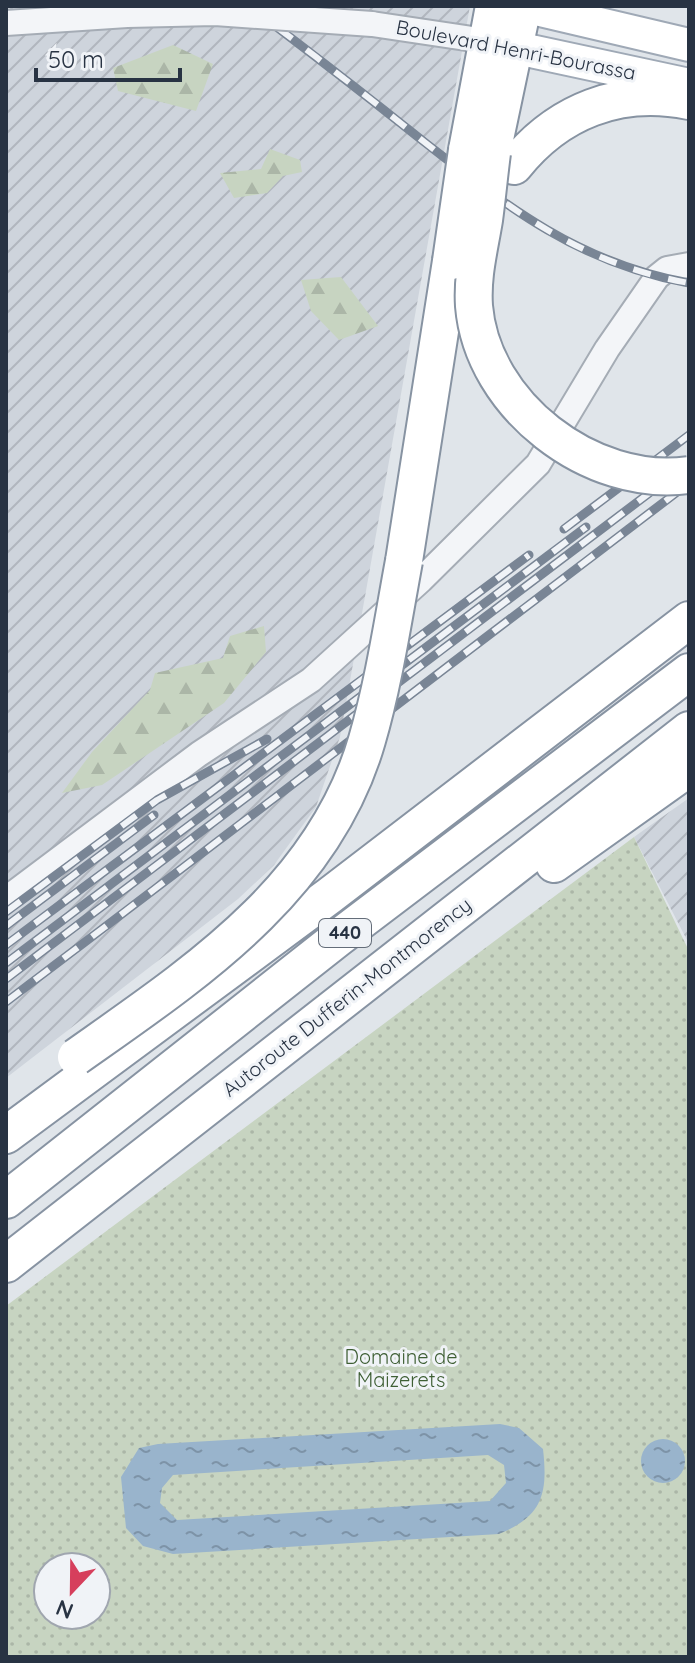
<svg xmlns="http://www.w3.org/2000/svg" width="695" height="1663" viewBox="0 0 695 1663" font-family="Quicksand,sans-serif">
	<defs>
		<pattern id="industrial-furrows" width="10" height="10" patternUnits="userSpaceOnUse" patternTransform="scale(2)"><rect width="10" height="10" fill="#ced4dc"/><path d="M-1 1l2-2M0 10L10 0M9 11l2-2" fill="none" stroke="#b1b6be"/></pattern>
		<pattern id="forest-firs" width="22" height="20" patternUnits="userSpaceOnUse" patternTransform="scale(2)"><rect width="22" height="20" fill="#c7d4c1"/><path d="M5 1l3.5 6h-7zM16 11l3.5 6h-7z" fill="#abb6a7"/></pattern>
		<pattern id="park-dots" width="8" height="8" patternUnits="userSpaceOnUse" patternTransform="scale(2)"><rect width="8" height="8" fill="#c7d4c1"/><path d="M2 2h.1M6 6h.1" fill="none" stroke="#abb6a7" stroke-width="1.8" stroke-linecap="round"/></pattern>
		<pattern id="water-ripples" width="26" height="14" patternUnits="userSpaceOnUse" patternTransform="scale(2)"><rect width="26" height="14" fill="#99b4cc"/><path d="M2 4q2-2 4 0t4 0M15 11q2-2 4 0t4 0" fill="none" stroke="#7d93a7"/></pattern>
	</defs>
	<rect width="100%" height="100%" fill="#e0e5ea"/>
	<path fill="url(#industrial-furrows)" d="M 6,6 L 470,6 L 340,737 L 316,807 L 274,865 L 238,899 L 6,1078 Z
		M 689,798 L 689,944 L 634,837 Z"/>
	<path fill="url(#forest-firs)" d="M 173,45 L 213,64 L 196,111 L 118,91 L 113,68 Z
		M 270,149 L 300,160 L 302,172 L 283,176 L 267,193 L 234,198 L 220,173 L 261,169 Z
		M 341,277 L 378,326 L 339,340 L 311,311 L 301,280 Z
		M 264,626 L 266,652 L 224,703 L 102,785 L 62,793 L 92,752 L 150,690 L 155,673 L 223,658 L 230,636 Z"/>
	<path fill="url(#park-dots)" fill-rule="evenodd" d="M 634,837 L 689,951 L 689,1657 L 6,1657 L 6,1306 ZM 48,1567 L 96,1567 L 96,1615 L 48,1615 Z"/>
	<path fill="url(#water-ripples)" fill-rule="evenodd" d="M 500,1424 L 519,1428 L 543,1449 C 548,1493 543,1516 499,1534 L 173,1554 L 143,1546 L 126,1528 L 121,1477 L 139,1448 L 158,1444 ZM 488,1455 L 504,1465 L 506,1483 L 490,1501 L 177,1520 L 160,1503 L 162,1488 L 173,1475 Z
		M641 1461a22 22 0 1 1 44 0a22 22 0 1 1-44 0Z"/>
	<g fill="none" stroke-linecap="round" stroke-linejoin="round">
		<defs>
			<path id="minor" d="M 6,23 L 127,15
				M 372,24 L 486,41
				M 6,899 L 199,754 L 311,680 L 421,580 L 538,464 L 607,349 L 657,277 L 667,269 L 689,265"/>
			<path id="major" d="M 523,6 L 689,45
				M 489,42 L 689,85"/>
			<path id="highway" d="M 467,150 L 494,6
				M 492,153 L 523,6
				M 514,166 C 558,111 619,87 689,101
				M 404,561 L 451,261
				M 554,864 L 689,768
				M 6,1135 L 329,896 L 689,620
				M 6,1200 L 338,938 L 689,672
				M 6,1264 L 689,730"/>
		</defs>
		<use href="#minor" stroke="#a5acb5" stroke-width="28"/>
		<use href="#major" stroke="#9fa9b6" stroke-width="36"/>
		<use href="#highway" stroke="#8793a2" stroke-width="40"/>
		<use href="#minor" stroke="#f3f5f8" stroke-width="24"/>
		<use href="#major" stroke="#fff" stroke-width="32"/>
		<use href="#highway" stroke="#fff" stroke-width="36"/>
		<defs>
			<path id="rail" d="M 249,6 C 306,49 362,92 418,137 C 505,205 577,263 689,283
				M 564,529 L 689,435
				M 6,912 L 157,800 L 267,739
				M 6,926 L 154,815
				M 6,945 L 529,555
				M 6,963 L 586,527
				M 6,979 L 689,463
				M 6,1002 L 689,483"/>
		</defs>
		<use href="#rail" stroke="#798595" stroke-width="9"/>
		<use href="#rail" stroke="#f0f3f7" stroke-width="6" stroke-dasharray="18" stroke-linecap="butt"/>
		<defs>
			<path id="minor-bridge" d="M 127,15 L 215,13 L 372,24"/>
			<path id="highway-bridge" d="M 492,153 C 489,176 487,198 484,220 C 479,250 472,276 474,306 C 482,405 591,489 689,475
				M 451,261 L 467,150
				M 76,1057 C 195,973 324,889 367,740 C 384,682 393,620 404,561"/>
		</defs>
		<use href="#minor-bridge" stroke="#a5acb5" stroke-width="28" stroke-linecap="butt"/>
		<use href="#highway-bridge" stroke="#8793a2" stroke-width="40" stroke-linecap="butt"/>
		<use href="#minor-bridge" stroke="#f3f5f8" stroke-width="24"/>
		<use href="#highway-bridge" stroke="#fff" stroke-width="36"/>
	</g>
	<g text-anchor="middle" stroke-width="6" stroke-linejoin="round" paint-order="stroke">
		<rect fill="#f0f3f7" stroke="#646d79" stroke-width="2" x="319" y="919" width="52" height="28" rx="6"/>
		<g font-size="18" font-weight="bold" fill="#283343">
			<text x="345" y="939">440</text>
		</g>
		<g font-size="20" fill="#283343" stroke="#f0f3f7">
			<text transform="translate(516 50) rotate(11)" y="7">Boulevard Henri-Bourassa</text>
			<text transform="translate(347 997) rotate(-38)" y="7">Autoroute Dufferin-Montmorency</text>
		</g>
		<g font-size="20" fill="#3e5f34" stroke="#f0f3f7">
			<text x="401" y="1364">Domaine de<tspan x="401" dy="23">Maizerets</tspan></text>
		</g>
	</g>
	<rect width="695" height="1663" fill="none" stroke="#283343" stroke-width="16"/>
	<g transform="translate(72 1591) rotate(202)"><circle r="38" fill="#f0f3f7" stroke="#a0a6af" stroke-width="2"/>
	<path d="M0-6L14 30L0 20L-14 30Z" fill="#d63f5c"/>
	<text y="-12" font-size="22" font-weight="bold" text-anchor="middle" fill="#283343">N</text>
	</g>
	<path d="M36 68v12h144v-12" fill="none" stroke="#283343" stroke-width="4"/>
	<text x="48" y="68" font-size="24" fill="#283343" stroke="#f0f3f7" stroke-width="6" paint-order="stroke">50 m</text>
</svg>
